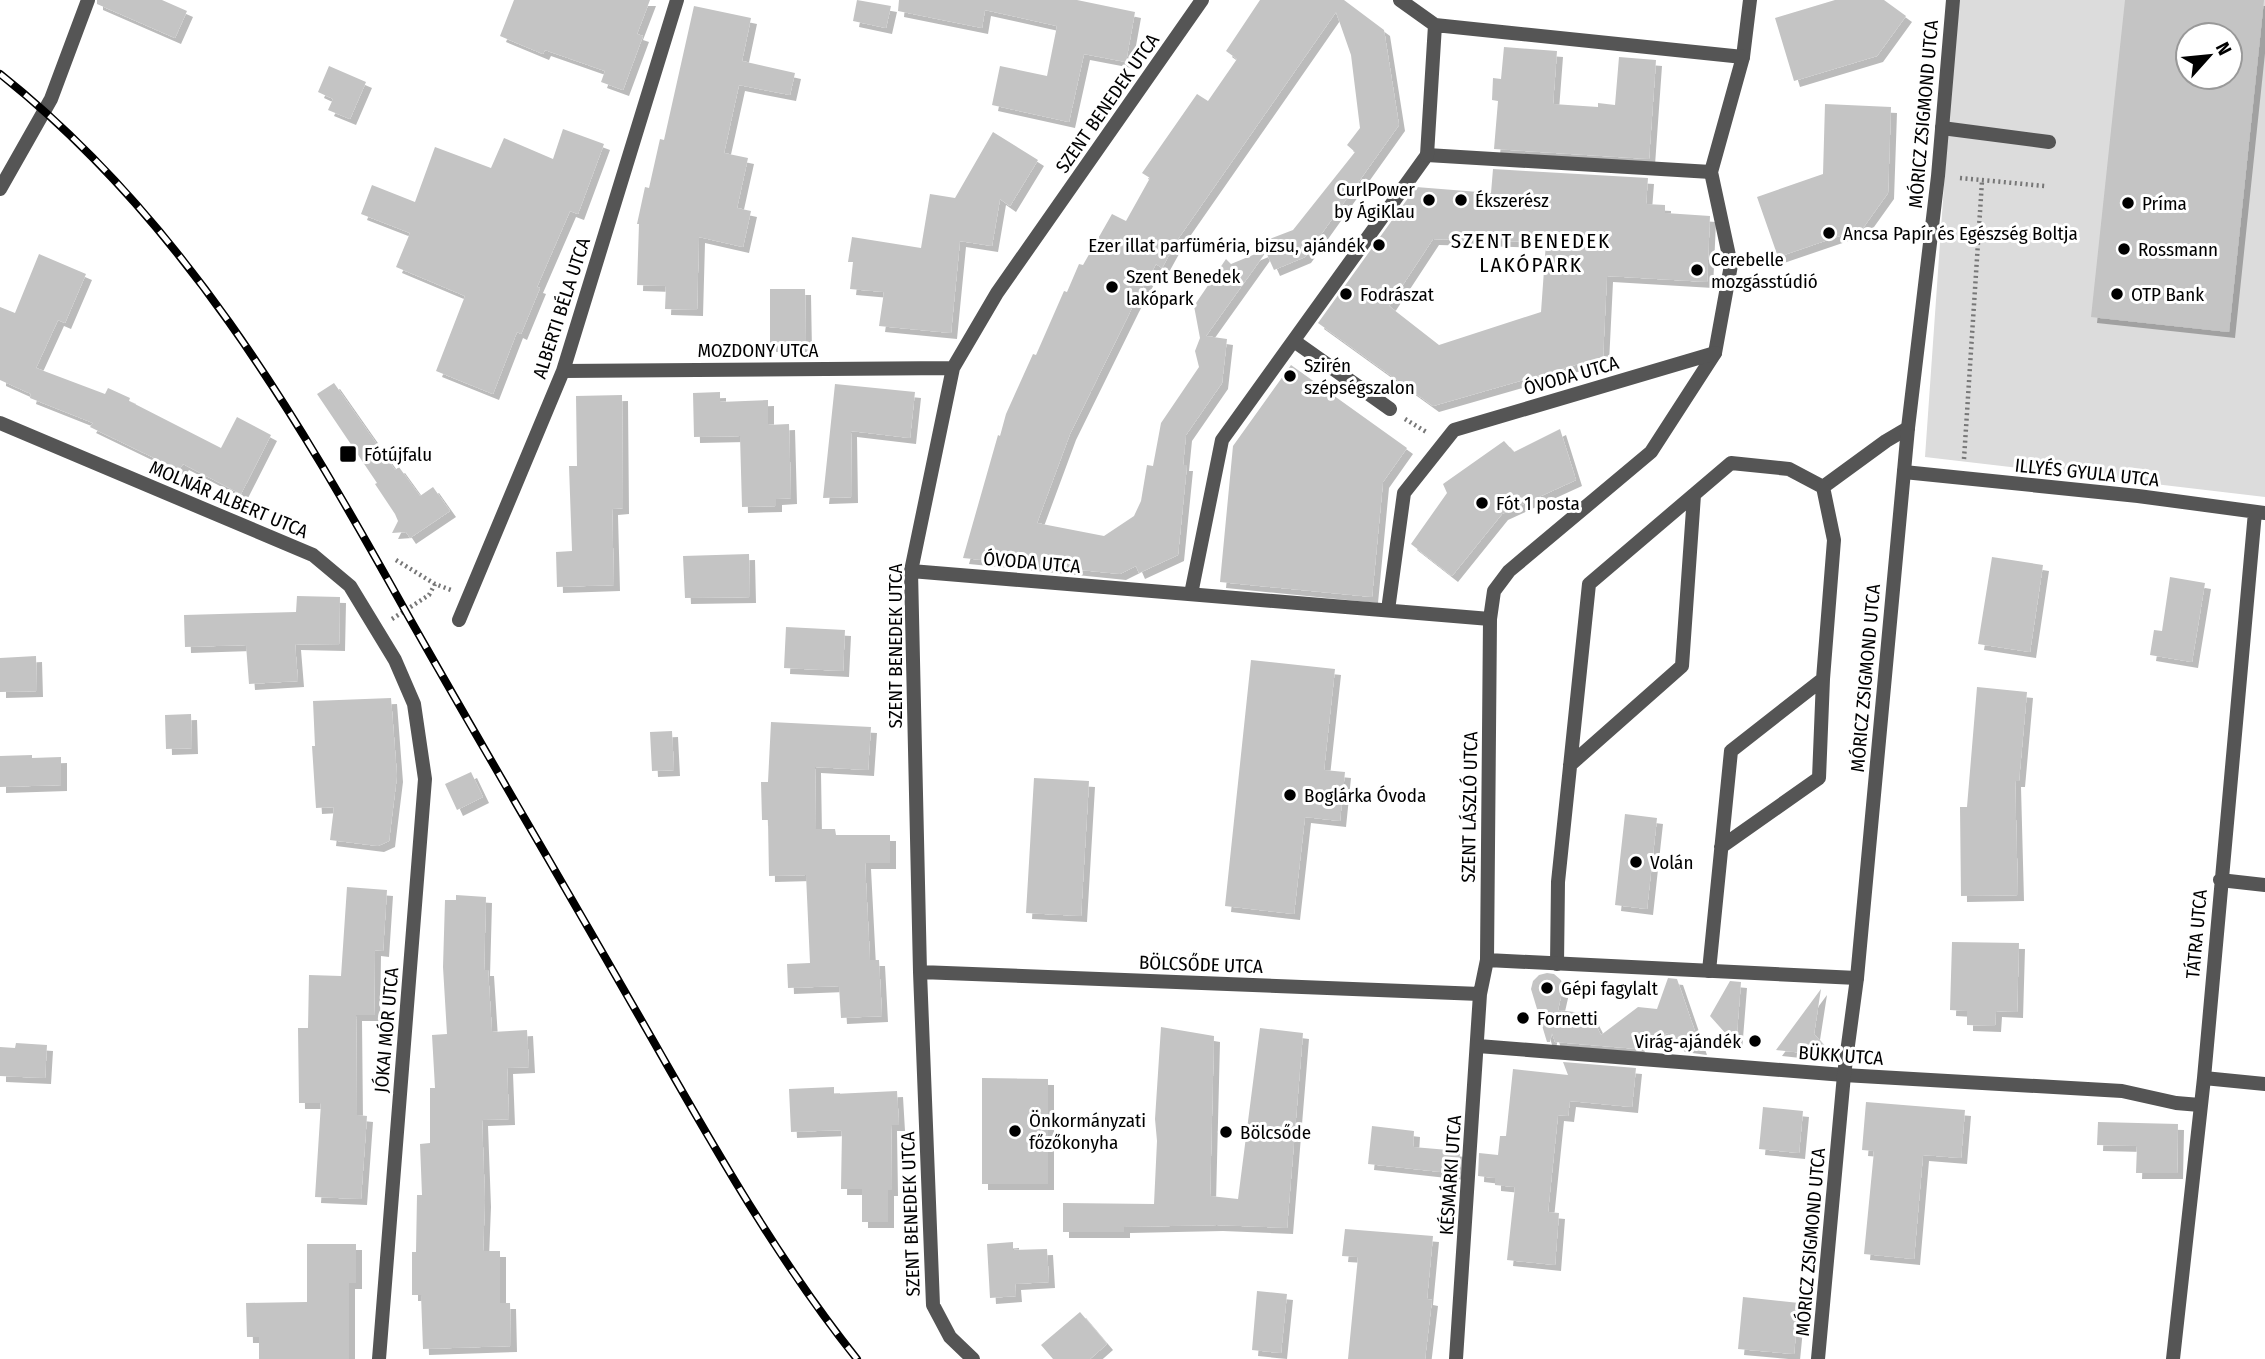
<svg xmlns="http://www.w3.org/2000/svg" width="2265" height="1359" viewBox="0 0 2265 1359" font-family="'Fira Sans Condensed',sans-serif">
	<defs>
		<filter id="shadow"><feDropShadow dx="6" dy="6" stdDeviation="0" flood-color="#0004"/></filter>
	</defs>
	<rect width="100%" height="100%" fill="#fff"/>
	<path fill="#dcdcdc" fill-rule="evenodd" d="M 1957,0 L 2265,0 L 2265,497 L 1925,457 ZM 2188,35 L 2230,35 L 2230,77 L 2188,77 Z"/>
	<path fill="#c4c4c4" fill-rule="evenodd" filter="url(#shadow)" d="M 97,0 L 162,0 L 187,11 L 175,38 L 97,4 Z
		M 514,0 L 650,0 L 637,34 L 643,36 L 623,90 L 601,82 L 605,71 L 545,50 L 543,54 L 500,36 Z
		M 857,0 L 891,6 L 886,28 L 853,21 Z
		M 899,0 L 1077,0 L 1135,12 L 1126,62 L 1084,54 L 1069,122 L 992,105 L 1000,66 L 1047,76 L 1057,26 L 985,10 L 982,28 L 898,11 Z
		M 1260,0 L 1344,0 L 1384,30 L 1399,125 L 1305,257 L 1274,270 L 1266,252 L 1206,336 L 1227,339 L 1222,383 L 1186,435 L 1183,465 L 1187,465 L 1178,555 L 1139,573 L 1136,566 L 1120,574 L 963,558 L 998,435 L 1000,436 L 1006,414 L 1033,354 L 1036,355 L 1064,291 L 1067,292 L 1079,264 L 1083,265 L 1112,214 L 1126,221 L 1150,178 L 1142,173 L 1197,94 L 1208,101 L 1237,59 L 1226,51 ZM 1336,12 L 1351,55 L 1360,128 L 1347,145 L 1355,152 L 1293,230 L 1262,242 L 1265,250 L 1231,264 L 1226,259 L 1194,306 L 1200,338 L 1195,351 L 1199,367 L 1161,423 L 1153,466 L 1147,465 L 1141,501 L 1134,516 L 1104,536 L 1037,523 L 1070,434 L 1133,306 L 1156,264 L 1162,268 L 1178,239 Z
		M 1835,0 L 1884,0 L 1906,16 L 1877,56 L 1794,81 L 1775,18 Z
		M 2125,0 L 2264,0 L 2229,332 L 2091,317 ZM 2188,35 L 2230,35 L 2230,77 L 2188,77 Z
		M 694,6 L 751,18 L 742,61 L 795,73 L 790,95 L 739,85 L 724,153 L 748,158 L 737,208 L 751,211 L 743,247 L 699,237 L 697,310 L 665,309 L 666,286 L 637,285 L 639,224 L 637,224 L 645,187 L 649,188 L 660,139 L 664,140 Z
		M 1504,47 L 1557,51 L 1553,104 L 1598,107 L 1598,103 L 1615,105 L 1619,57 L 1656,60 L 1649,159 L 1494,149 L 1498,101 L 1492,100 L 1493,78 L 1501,79 Z
		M 329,66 L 366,82 L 350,119 L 328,110 L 333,99 L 318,92 Z
		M 1825,104 L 1891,107 L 1888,193 L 1863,228 L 1778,257 L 1757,197 L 1823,174 Z
		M 563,129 L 604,144 L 578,214 L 570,211 L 537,287 L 540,288 L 521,334 L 517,332 L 493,394 L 436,371 L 465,296 L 396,267 L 410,233 L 361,214 L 372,185 L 415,202 L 435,147 L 491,168 L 504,138 L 553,159 Z
		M 993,132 L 1038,160 L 1010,206 L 1000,199 L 992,246 L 960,241 L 951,333 L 879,326 L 884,292 L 850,289 L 853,262 L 848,262 L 852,237 L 921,248 L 930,194 L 955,198 Z
		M 1493,169 L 1648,178 L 1646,204 L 1665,205 L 1665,213 L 1710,216 L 1707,282 L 1607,276 L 1603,357 L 1433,406 L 1318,323 L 1416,187 L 1491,193 ZM 1433,239 L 1546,242 L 1541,312 L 1439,345 L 1389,306 Z
		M 39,254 L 86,274 L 65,323 L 58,320 L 36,368 L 105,394 L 108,388 L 130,398 L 129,401 L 221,448 L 237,417 L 271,435 L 241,494 L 183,464 L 179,470 L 90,427 L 93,423 L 30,398 L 31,394 L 0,380 L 0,307 L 15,313 Z
		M 770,289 L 805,289 L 806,346 L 770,346 Z
		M 1291,365 L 1407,448 L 1383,482 L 1372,597 L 1220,582 L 1233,446 Z
		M 334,383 L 395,470 L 399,467 L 420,496 L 433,487 L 450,511 L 410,538 L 406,532 L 392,533 L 398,521 L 395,514 L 375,484 L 377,483 L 317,394 Z
		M 835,384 L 915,392 L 910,438 L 851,431 L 852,497 L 823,498 Z
		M 720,392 L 720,402 L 768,400 L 768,425 L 789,424 L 791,498 L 776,499 L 776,506 L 742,507 L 740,436 L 694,437 L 693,393 Z
		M 622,395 L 623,508 L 612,509 L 614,585 L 557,587 L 556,552 L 572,551 L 569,466 L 577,466 L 576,396 Z
		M 1560,429 L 1576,480 L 1502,514 L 1452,576 L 1411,544 L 1447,493 L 1443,484 L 1504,441 L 1514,452 Z
		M 749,554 L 750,597 L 685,598 L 683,556 Z
		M 1992,557 L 2043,565 L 2030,652 L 1978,644 Z
		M 2170,577 L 2205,583 L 2192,662 L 2150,655 L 2154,630 L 2162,631 Z
		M 297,596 L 340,597 L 339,645 L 295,644 L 298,681 L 249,684 L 246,645 L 185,647 L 184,615 L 296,612 Z
		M 786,627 L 845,630 L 843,671 L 784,668 Z
		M 36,656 L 37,691 L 0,692 L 0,658 Z
		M 1251,660 L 1335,669 L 1324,770 L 1345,772 L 1340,821 L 1305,817 L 1294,914 L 1225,906 Z
		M 1977,687 L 2027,692 L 2019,781 L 2015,781 L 2018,895 L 1961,896 L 1960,807 L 1967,807 Z
		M 391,698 L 397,776 L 389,841 L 378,846 L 330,840 L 334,807 L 316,808 L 312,746 L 315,746 L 313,701 Z
		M 191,714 L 192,748 L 166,749 L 165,715 Z
		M 771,722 L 871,727 L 868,770 L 815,767 L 816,829 L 835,829 L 836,835 L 890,835 L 890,863 L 865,863 L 870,960 L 879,960 L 882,1016 L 841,1018 L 839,986 L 788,988 L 787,964 L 810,963 L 806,875 L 769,876 L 768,820 L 762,820 L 761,782 L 768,782 Z
		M 672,731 L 674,770 L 652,771 L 650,732 Z
		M 32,755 L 32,758 L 61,757 L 61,785 L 0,787 L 0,756 Z
		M 471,772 L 483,797 L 457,810 L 445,784 Z
		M 1034,778 L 1089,781 L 1081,916 L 1026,913 Z
		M 1625,814 L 1657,818 L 1647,909 L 1615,905 Z
		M 347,887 L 387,890 L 383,951 L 375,950 L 374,1015 L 356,1015 L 357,1115 L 367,1116 L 361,1199 L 315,1197 L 321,1103 L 299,1103 L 298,1028 L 308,1028 L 309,975 L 341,976 Z
		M 456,895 L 486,897 L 484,970 L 488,970 L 492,1032 L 527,1030 L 529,1067 L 507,1068 L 509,1119 L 482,1120 L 485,1201 L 483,1251 L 500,1251 L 500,1303 L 510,1303 L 511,1346 L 423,1349 L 421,1295 L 412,1295 L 412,1252 L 416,1252 L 417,1195 L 422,1195 L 420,1144 L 430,1143 L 430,1088 L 435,1088 L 432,1035 L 447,1034 L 443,967 L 445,900 L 456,900 Z
		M 1952,942 L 2019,943 L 2017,1012 L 1996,1011 L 1995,1026 L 1967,1025 L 1967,1011 L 1950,1010 Z
		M 1547,973 L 1554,974 L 1561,980 L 1563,988 L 1558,1010 L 1590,1014 L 1601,1035 L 1638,1007 L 1657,1009 L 1668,978 L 1677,979 L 1701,1049 L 1679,1046 L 1667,1033 L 1653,1044 L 1639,1044 L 1638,1049 L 1555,1042 L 1552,1033 L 1550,1042 L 1547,1042 L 1531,989 L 1533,981 L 1539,975 Z
		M 1730,981 L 1741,982 L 1736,1045 L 1710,1016 Z
		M 1821,989 L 1814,1034 L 1827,1049 L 1804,1053 L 1776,1050 Z
		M 1161,1027 L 1214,1036 L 1210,1196 L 1238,1199 L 1260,1028 L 1303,1033 L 1287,1228 L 1217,1225 L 1124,1227 L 1124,1232 L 1063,1232 L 1063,1203 L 1154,1204 L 1157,1141 L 1155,1119 Z
		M 16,1043 L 47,1045 L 45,1078 L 0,1076 L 0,1047 L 15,1048 Z
		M 1563,1062 L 1636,1068 L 1632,1107 L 1570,1101 L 1568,1116 L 1558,1115 L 1548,1212 L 1559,1213 L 1555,1265 L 1507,1260 L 1515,1187 L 1495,1185 L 1495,1178 L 1478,1176 L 1479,1153 L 1498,1155 L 1500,1136 L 1506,1136 L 1513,1069 L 1568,1075 Z
		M 982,1078 L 1048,1079 L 1048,1184 L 982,1184 Z
		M 834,1087 L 834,1094 L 897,1091 L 899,1125 L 891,1125 L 892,1190 L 888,1190 L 888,1222 L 862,1222 L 862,1189 L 841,1189 L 842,1130 L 791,1132 L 789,1089 Z
		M 1866,1102 L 1965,1110 L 1961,1158 L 1923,1155 L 1914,1259 L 1864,1254 L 1874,1151 L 1862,1150 Z
		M 1763,1107 L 1803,1111 L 1799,1153 L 1759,1149 Z
		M 2098,1122 L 2178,1124 L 2177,1173 L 2136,1173 L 2137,1146 L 2097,1145 Z
		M 1372,1126 L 1414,1131 L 1413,1147 L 1460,1151 L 1459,1174 L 1368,1164 Z
		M 1345,1229 L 1433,1236 L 1427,1299 L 1432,1300 L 1425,1359 L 1348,1359 L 1358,1257 L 1342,1256 Z
		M 1013,1242 L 1013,1250 L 1047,1249 L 1049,1282 L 1015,1284 L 1016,1296 L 990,1298 L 987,1244 Z
		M 307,1244 L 356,1244 L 356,1283 L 349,1283 L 349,1359 L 259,1359 L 259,1337 L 247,1337 L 246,1303 L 307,1302 Z
		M 1257,1291 L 1287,1294 L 1281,1353 L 1252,1350 Z
		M 1743,1297 L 1799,1303 L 1794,1354 L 1738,1349 Z
		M 1080,1312 L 1107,1344 L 1090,1359 L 1053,1359 L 1041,1345 Z"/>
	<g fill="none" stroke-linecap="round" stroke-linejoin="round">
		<path stroke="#777" stroke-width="4.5" stroke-dasharray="2 3.5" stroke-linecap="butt" d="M 1960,178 L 2045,186
			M 1405,419 L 1428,433
			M 1964,459 L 1982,181
			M 396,560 L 435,584 L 451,590
			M 392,619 L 429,595 L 435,584"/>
		<path stroke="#555" stroke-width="14" d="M 1942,128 L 2049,142
			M 1823,487 L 1886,441 L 1908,428
			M 1490,619 L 1494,591 L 1509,571 L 1651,452 L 1715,353 L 1731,265 L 1711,172 L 1743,57 L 1750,0
			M 1570,765 L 1682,666 L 1694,495
			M 1721,847 L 1819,778 L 1823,679
			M 1557,964 L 1558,882 L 1589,584 L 1731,463 L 1789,469 L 1823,487
			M 1709,971 L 1731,751 L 1823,679 L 1834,540 L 1823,487"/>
		<path stroke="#555" stroke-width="14" d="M 1294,341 L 1390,409
			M 1191,594 L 1222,440 L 1427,155 L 1711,172"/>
		<path stroke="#555" stroke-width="14" d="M 1400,0 L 1435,25 L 1743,57
			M 1427,155 L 1435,25
			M 0,189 L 51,99 L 88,0
			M 563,371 L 953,368
			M 0,423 L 313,555 L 350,586 L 395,660 L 414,704 L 425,779 L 379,1359
			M 1904,472 L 2138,496 L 2265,513
			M 911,571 L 1490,619 L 1487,960 L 1480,994 L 1456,1359
			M 1388,610 L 1404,493 L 1454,430 L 1715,353
			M 459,620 L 563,371 L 677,0
			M 2220,880 L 2265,885
			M 1487,960 L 1857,978
			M 920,972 L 1480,994
			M 1478,1046 L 1844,1075 L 2122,1091 L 2176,1103 L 2200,1105
			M 2204,1078 L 2265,1084
			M 973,1359 L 950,1337 L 933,1305 L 920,972 L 911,571 L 953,368 L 997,293 L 1202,0
			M 2173,1359 L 2204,1078 L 2255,512"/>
		<path stroke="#555" stroke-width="14" d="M 1818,1359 L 1844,1075 L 1857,978 L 1908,428 L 1938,176 L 1953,0"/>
		<defs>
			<path id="rail" d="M 0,74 C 181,218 295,413 406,612 C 480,743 557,873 632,1004 C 702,1125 769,1249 857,1359"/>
		</defs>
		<use href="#rail" stroke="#000" stroke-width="8"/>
		<use href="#rail" stroke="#fff" stroke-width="5" stroke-dasharray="16" stroke-linecap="butt"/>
	</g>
	<g fill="#000" stroke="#fff" stroke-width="2.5">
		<circle cx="1429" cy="200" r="7"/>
		<circle cx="1461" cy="200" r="7"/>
		<circle cx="2128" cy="203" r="7"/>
		<circle cx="1829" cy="233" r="7"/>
		<circle cx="1379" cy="245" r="7"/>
		<circle cx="2124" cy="249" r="7"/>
		<circle cx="1697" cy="270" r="7"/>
		<circle cx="1112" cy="287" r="7"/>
		<circle cx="1346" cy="294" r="7"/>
		<circle cx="2117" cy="294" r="7"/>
		<circle cx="1290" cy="376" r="7"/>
		<rect x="339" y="445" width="18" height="18" rx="3.5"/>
		<circle cx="1482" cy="503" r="7"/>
		<circle cx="1290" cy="795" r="7"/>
		<circle cx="1636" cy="862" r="7"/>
		<circle cx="1547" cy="988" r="7"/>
		<circle cx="1523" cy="1018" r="7"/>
		<circle cx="1755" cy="1041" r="7"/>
		<circle cx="1015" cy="1131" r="7"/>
		<circle cx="1226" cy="1132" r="7"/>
	</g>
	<g text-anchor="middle" stroke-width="6" stroke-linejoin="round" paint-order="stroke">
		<g font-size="19" fill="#000" stroke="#fff">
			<text transform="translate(1107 103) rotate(-55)" y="7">SZENT BENEDEK UTCA</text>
			<text transform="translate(1923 114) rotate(-85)" y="7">MÓRICZ ZSIGMOND UTCA</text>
			<text transform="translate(561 308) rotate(-72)" y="7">ALBERTI BÉLA UTCA</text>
			<text x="758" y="357">MOZDONY UTCA</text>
			<text transform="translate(1571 375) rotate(-16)" y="7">ÓVODA UTCA</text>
			<text transform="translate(2087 472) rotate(6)" y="7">ILLYÉS GYULA UTCA</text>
			<text transform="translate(229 499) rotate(23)" y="7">MOLNÁR ALBERT UTCA</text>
			<text transform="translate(1032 562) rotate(5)" y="7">ÓVODA UTCA</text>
			<text transform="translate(895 646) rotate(-90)" y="7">SZENT BENEDEK UTCA</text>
			<text transform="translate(1865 678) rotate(-85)" y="7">MÓRICZ ZSIGMOND UTCA</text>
			<text transform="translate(1469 807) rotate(-89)" y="7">SZENT LÁSZLÓ UTCA</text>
			<text transform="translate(2196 934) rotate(-85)" y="7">TÁTRA UTCA</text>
			<text transform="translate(1201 964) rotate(2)" y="7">BÖLCSŐDE UTCA</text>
			<text transform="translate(386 1030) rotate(-85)" y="7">JÓKAI MÓR UTCA</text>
			<text transform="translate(1841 1055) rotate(4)" y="7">BÜKK UTCA</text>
			<text transform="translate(1450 1175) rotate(-86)" y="7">KÉSMÁRKI UTCA</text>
			<text transform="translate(910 1214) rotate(-92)" y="7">SZENT BENEDEK UTCA</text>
			<text transform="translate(1810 1242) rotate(-85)" y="7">MÓRICZ ZSIGMOND UTCA</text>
		</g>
		<g font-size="19" fill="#000" stroke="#fff" text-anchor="start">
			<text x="1415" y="196" text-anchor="end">CurlPower<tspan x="1415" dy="22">by ÁgiKlau</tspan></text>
			<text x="1475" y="207">Ékszerész</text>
			<text x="2142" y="210">Príma</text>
			<text x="1843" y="240">Ancsa Papír és Egészség Boltja</text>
			<text x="1365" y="252" text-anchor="end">Ezer illat parfüméria, bizsu, ajándék</text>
			<text x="2138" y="256">Rossmann</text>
			<text x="1711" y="266">Cerebelle<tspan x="1711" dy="22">mozgásstúdió</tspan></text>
			<text x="1126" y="283">Szent Benedek<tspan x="1126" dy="22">lakópark</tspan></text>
			<text x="1360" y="301">Fodrászat</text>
			<text x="2131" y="301">OTP Bank</text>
			<text x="1304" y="372">Szirén<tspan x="1304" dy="22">szépségszalon</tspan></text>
			<text x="364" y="461">Fótújfalu</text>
			<text x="1496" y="510">Fót 1 posta</text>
			<text x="1304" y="802">Boglárka Óvoda</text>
			<text x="1650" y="869">Volán</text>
			<text x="1561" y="995">Gépi fagylalt</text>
			<text x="1537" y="1025">Fornetti</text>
			<text x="1741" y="1048" text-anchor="end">Virág-ajándék</text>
			<text x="1029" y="1127">Önkormányzati<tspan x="1029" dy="22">főzőkonyha</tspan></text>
			<text x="1240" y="1139">Bölcsőde</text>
		</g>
		<g font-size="21" letter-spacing="2" fill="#000" stroke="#fff">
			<text x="1531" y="248">SZENT BENEDEK<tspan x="1531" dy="24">LAKÓPARK</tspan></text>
		</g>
	</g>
	<g transform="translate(2209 56) rotate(63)"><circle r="33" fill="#ffffff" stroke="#999999" stroke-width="2"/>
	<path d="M0-5L12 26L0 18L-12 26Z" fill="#000000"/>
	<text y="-10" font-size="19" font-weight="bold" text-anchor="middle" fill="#000000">N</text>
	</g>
</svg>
